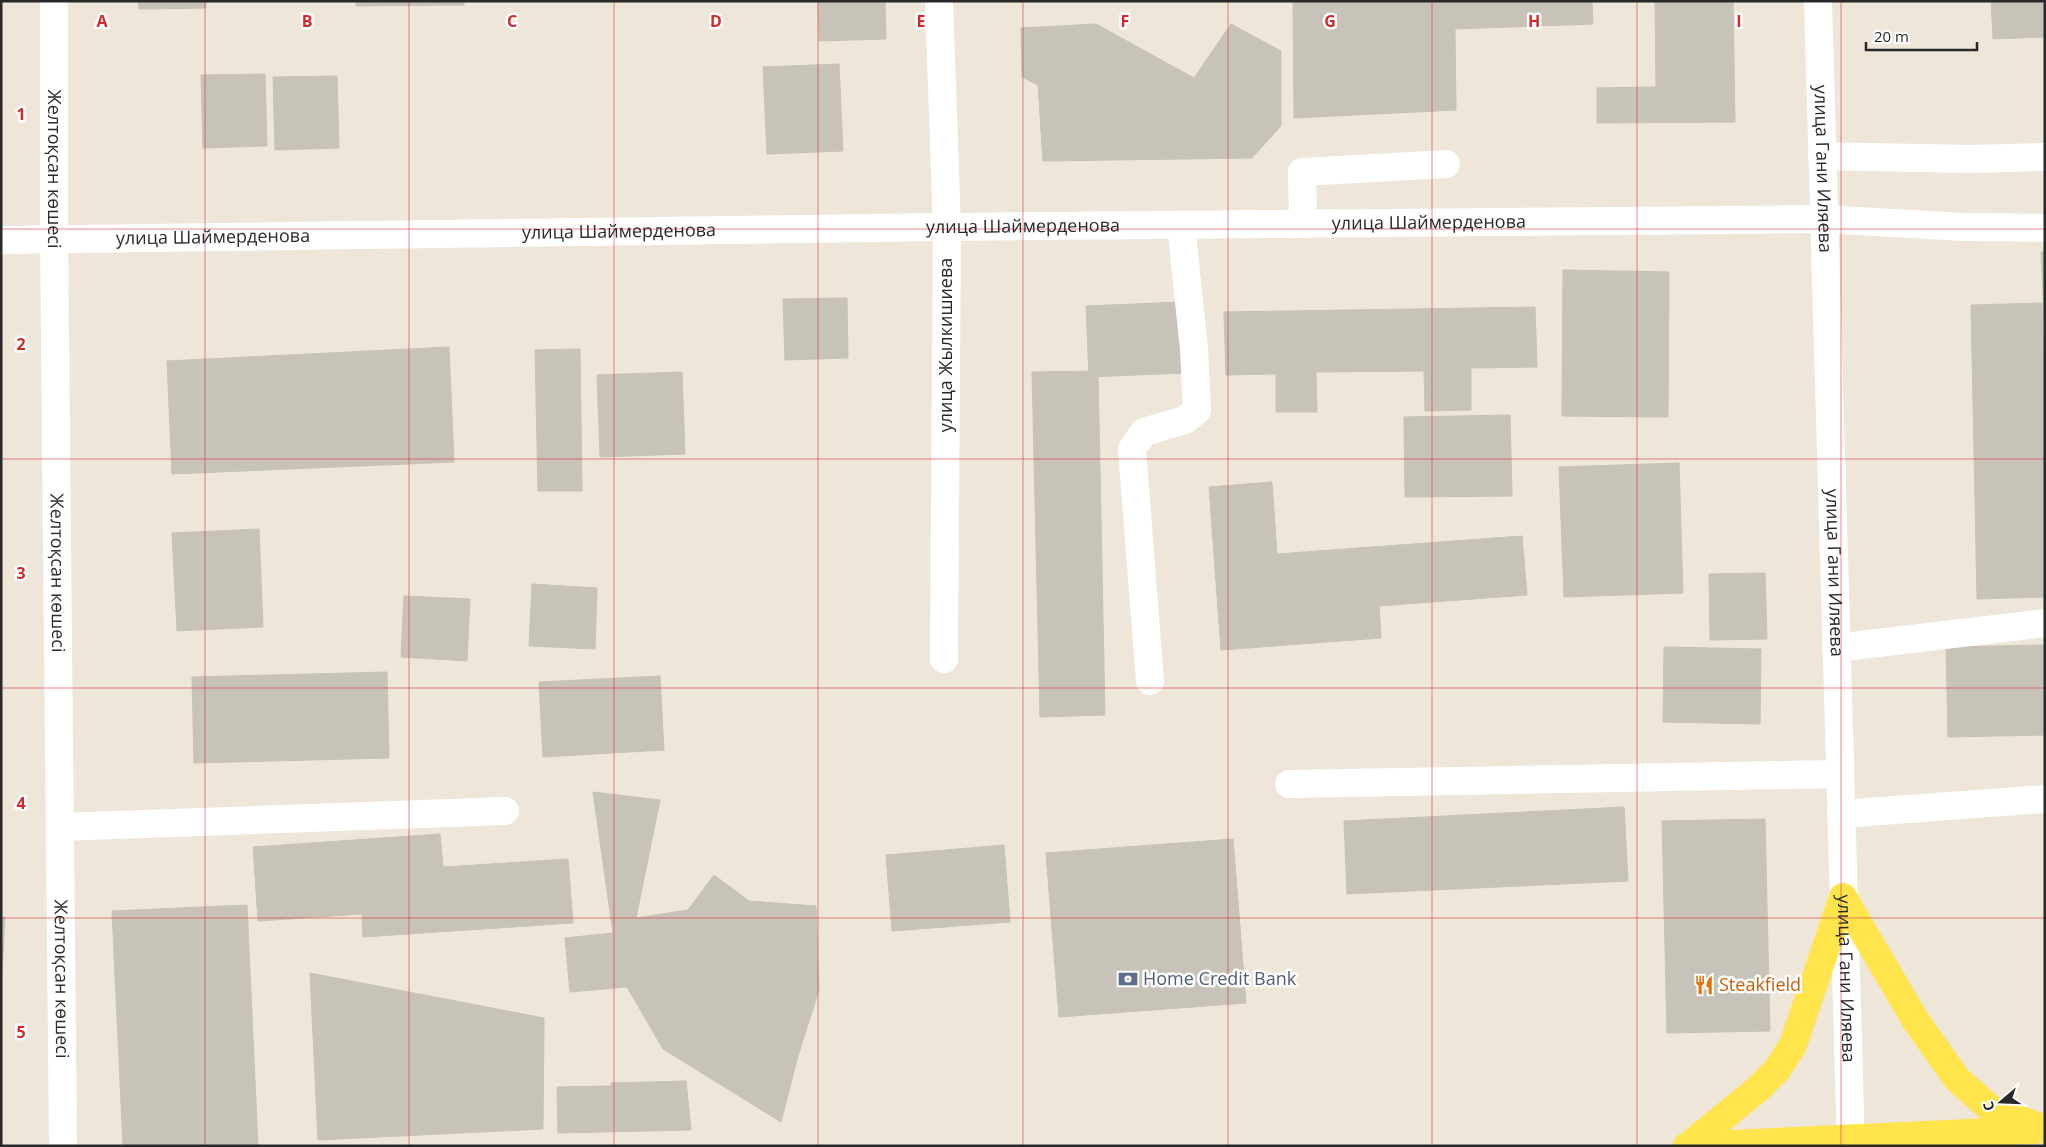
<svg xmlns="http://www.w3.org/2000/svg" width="2046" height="1147" viewBox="0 0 2046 1147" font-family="'Open Sans',sans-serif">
	<rect width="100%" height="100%" fill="#ede6d9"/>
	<path fill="#c8c3b9" stroke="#c9c3b3" d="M 138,1 L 206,1 L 206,8 L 139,9 Z
		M 356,1 L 464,1 L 464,5 L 356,6 Z
		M 818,1 L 885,1 L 886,39 L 819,41 Z
		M 1293,1 L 1592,1 L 1593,24 L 1455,29 L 1456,110 L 1294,118 Z
		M 1655,1 L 1733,1 L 1735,122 L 1597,123 L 1597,88 L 1656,87 Z
		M 1991,1 L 2045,1 L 2045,37 L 1993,39 Z
		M 1096,24 L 1194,78 L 1231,24 L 1281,51 L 1281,126 L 1252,158 L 1043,161 L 1038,85 L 1022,77 L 1021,28 Z
		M 839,64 L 843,151 L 767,154 L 763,67 Z
		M 265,74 L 267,146 L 203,148 L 201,75 Z
		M 337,76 L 339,148 L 275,150 L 273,77 Z
		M 2041,252 L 2045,252 L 2045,334 Z
		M 1563,270 L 1669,272 L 1668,417 L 1562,416 Z
		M 847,298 L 848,358 L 785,360 L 783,299 Z
		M 1181,302 L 1184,373 L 1089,377 L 1086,306 Z
		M 2042,303 L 2045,433 L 2045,597 L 1977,599 L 1971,305 Z
		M 1535,307 L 1537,367 L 1471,368 L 1471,410 L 1425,411 L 1424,371 L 1316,372 L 1317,412 L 1276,412 L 1276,374 L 1226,375 L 1224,312 Z
		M 449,347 L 454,462 L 172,474 L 167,361 Z
		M 580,349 L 582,491 L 538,491 L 535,350 Z
		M 1098,371 L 1105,715 L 1040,717 L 1032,372 Z
		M 682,372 L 685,454 L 600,457 L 597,375 Z
		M 1510,415 L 1512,496 L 1405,497 L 1404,417 Z
		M 1679,463 L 1683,593 L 1564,597 L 1559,467 Z
		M 1272,482 L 1277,554 L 1522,536 L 1527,595 L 1379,606 L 1381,638 L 1221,650 L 1209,487 Z
		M 259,529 L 263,627 L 177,631 L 172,533 Z
		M 1765,573 L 1767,639 L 1710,640 L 1709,574 Z
		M 532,584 L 597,588 L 595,649 L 529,646 Z
		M 404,596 L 470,599 L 467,661 L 401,657 Z
		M 2045,645 L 2045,735 L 1948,737 L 1946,647 Z
		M 1664,647 L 1761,649 L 1760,724 L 1663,722 Z
		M 387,672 L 389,758 L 194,763 L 192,677 Z
		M 660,676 L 664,750 L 543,757 L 539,682 Z
		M 593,792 L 660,800 L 636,918 L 688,910 L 714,875 L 749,901 L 816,906 L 819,990 L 798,1056 L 781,1122 L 663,1049 L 627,987 L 570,992 L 565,938 L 613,933 Z
		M 1624,807 L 1628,881 L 1347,894 L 1344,821 Z
		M 1765,819 L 1770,1031 L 1667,1033 L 1662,821 Z
		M 440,834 L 443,867 L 568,859 L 573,923 L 363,937 L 362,914 L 258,921 L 253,847 Z
		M 1233,839 L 1246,1003 L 1059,1017 L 1046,853 Z
		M 1004,845 L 1010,922 L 892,931 L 886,855 Z
		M 247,905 L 258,1146 L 123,1146 L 112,911 Z
		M 1,917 L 5,917 L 2,975 L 1,975 Z
		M 310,973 L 544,1018 L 543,1129 L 318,1140 Z
		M 686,1081 L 691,1130 L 558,1133 L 557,1087 L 611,1086 L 611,1083 Z"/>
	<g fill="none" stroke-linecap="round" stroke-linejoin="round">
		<g stroke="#fff" stroke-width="28">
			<path id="s1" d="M 54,1 L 54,238 L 63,1146"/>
			<path d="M 939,1 L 947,227 L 944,659"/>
			<path id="s2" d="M 1818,1 L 1851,1146"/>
			<path d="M 1822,156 L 1969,159 L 2045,157"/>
			<path d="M 1303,224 L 1302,172 L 1446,164"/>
			<path id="s3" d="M 1,240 L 947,227 L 1823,219 L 1963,227 L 2045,228"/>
			<path d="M 1836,648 L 2045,623"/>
			<path d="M 1150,681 L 1132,449 L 1144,432 L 1185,420 L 1197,410 L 1194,349 L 1181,225"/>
			<path d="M 1289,784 L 1840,774"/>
			<path d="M 1841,814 L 2045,799"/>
			<path d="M 60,827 L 505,811"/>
		</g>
		<path stroke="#ffe44c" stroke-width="28" d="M 1687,1146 L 2036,1130
			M 1688,1146 L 1759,1088 L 1777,1070 L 1793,1045 L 1843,897 L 1916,1021 L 1957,1079 L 1991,1109 L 2045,1129"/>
	</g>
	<path fill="none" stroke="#d62828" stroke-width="1" stroke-opacity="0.55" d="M 205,1 L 205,1146M 409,1 L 409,1146M 614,1 L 614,1146M 818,1 L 818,1146M 1023,1 L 1023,1146M 1228,1 L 1228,1146M 1432,1 L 1432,1146M 1637,1 L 1637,1146M 1841,1 L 1841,1146M 1,229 L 2045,229M 1,459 L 2045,459M 1,688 L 2045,688M 1,918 L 2045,918"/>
	<defs>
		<symbol id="bank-bare" viewBox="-9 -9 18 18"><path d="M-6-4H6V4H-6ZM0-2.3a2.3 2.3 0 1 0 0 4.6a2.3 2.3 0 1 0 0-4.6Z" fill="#5c6f8a" stroke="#fff" stroke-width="2.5" paint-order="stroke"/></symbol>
		<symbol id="restaurant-bare" viewBox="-9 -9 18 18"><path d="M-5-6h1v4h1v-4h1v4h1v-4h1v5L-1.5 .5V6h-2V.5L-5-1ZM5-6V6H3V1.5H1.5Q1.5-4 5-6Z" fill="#e8710a" stroke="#fff" stroke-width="2.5" paint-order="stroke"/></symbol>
	</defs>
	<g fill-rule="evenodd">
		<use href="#bank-bare" x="1114" y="965" width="28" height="28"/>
		<use href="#restaurant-bare" x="1690" y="971" width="28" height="28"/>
	</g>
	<g text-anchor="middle" stroke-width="5" stroke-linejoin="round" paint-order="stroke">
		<g font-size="18" fill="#292929" stroke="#fff">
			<text dy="6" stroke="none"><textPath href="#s1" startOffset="168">Желтоқсан көшесі</textPath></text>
			<text dy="6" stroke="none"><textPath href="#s2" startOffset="168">улица Гани Иляева</textPath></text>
			<text dy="6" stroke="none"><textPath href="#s3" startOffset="1428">улица Шаймерденова</textPath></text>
			<text dy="6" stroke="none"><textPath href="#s3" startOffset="1022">улица Шаймерденова</textPath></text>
			<text dy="6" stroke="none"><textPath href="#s3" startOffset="618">улица Шаймерденова</textPath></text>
			<text dy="6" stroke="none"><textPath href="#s3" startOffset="212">улица Шаймерденова</textPath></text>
			<text transform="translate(946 345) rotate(-90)" y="6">улица Жылкишиева</text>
			<text dy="6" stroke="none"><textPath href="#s1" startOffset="572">Желтоқсан көшесі</textPath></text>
			<text dy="6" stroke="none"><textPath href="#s2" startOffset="572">улица Гани Иляева</textPath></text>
			<text dy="6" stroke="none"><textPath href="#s1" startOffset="978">Желтоқсан көшесі</textPath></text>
			<text dy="6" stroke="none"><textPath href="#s2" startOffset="978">улица Гани Иляева</textPath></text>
		</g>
		<g font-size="18" fill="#4e5e75" stroke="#fff" text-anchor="start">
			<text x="1143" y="985">Home Credit Bank</text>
		</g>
		<g font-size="18" fill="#c56008" stroke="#fff" text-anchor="start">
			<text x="1719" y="991">Steakfield</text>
		</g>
	</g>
	<g font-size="16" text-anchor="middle" font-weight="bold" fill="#d62828" stroke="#fff" stroke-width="5" stroke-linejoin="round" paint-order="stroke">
		<text x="102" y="27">A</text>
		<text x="307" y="27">B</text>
		<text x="512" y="27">C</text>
		<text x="716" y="27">D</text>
		<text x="921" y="27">E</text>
		<text x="1125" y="27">F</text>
		<text x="1330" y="27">G</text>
		<text x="1534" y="27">H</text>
		<text x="1739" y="27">I</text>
		<text x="21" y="120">1</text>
		<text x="21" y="350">2</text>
		<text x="21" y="579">3</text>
		<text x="21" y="809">4</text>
		<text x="21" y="1038">5</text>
	</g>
	<rect width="2046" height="1147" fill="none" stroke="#292929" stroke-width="5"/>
	<g transform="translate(2001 1102) rotate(251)" stroke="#ffffff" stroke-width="4" paint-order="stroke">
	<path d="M0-4L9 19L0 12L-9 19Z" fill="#292929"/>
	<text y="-8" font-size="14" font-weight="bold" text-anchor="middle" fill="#292929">С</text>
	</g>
	<path d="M1866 42v8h111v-8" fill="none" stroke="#292929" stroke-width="2.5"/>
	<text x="1874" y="42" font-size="15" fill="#292929" stroke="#ffffff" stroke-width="4" paint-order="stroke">20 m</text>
</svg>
